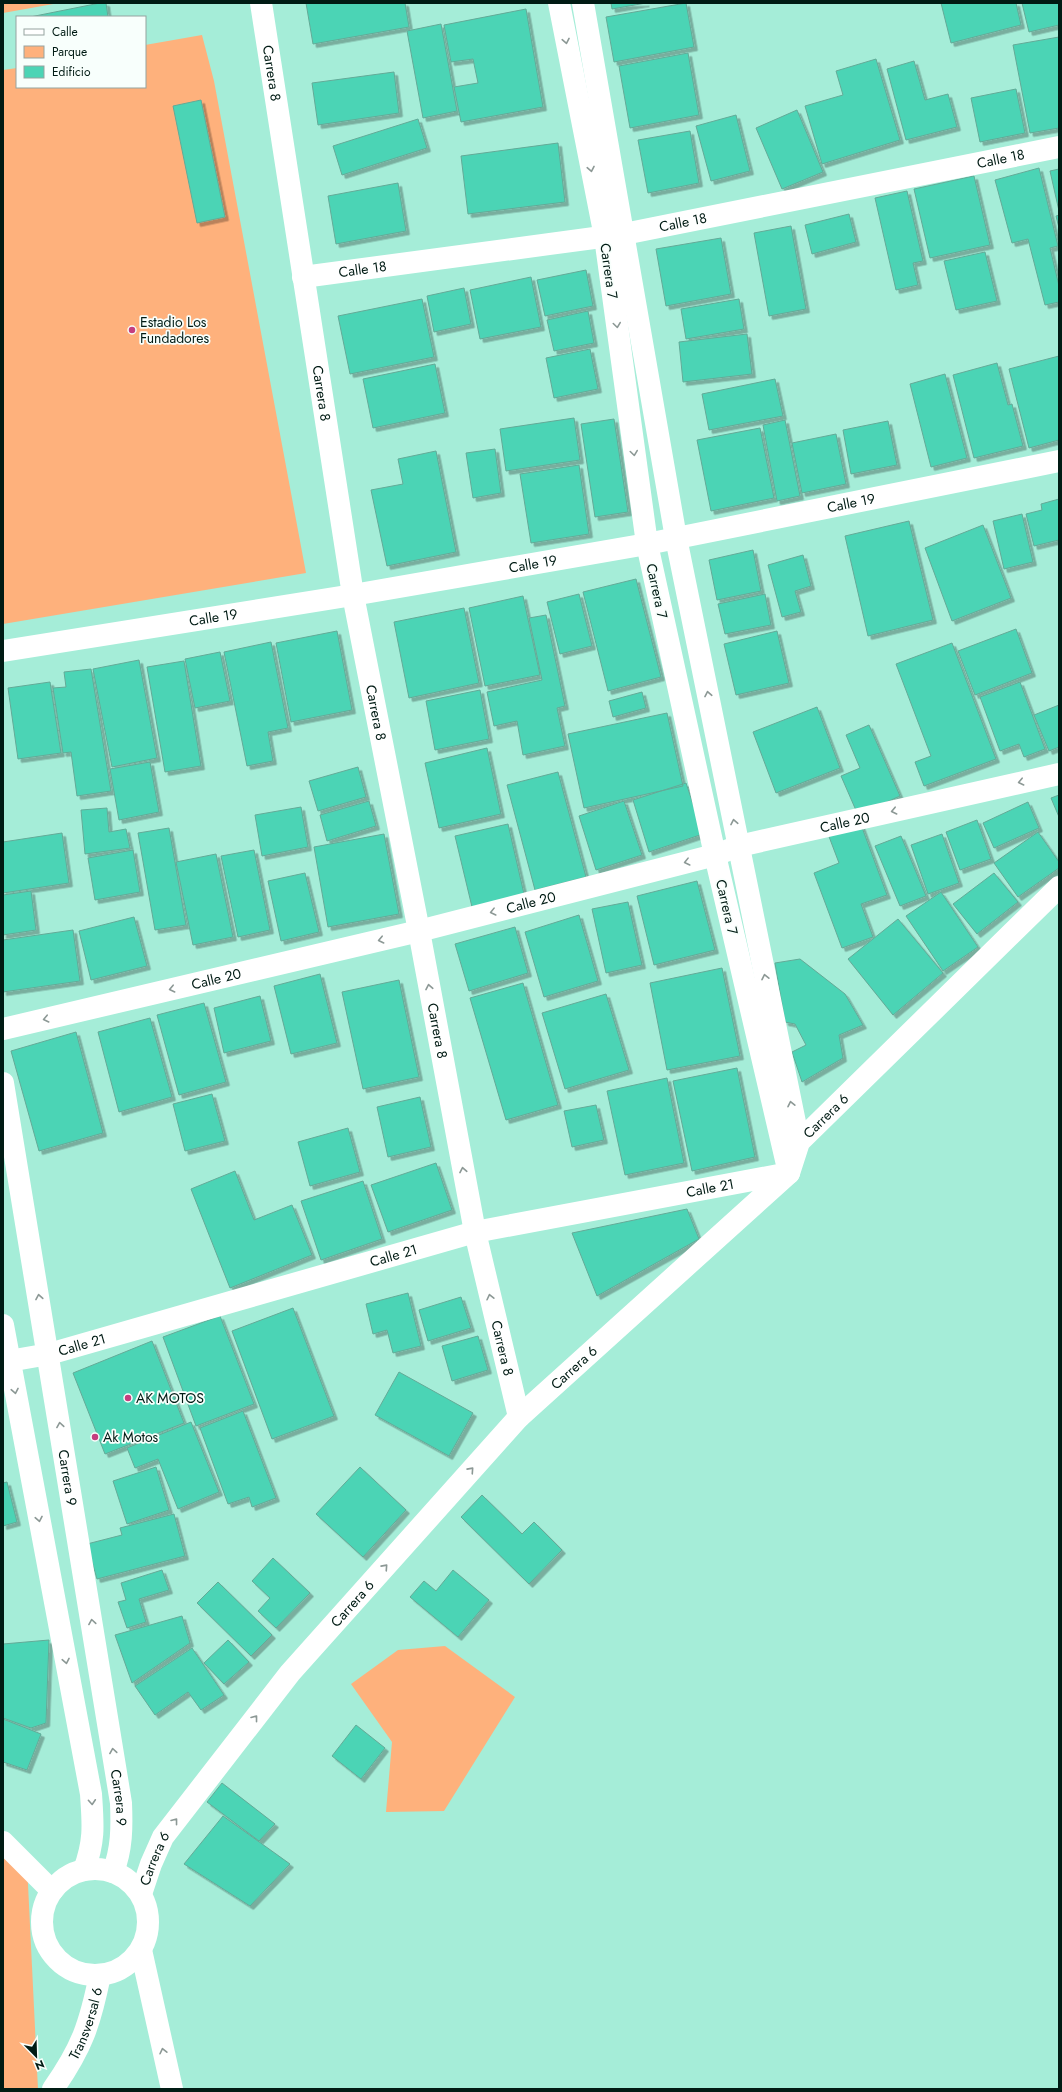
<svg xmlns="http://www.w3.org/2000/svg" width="1062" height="2092" viewBox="0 0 1062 2092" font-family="Jost,sans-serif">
	<defs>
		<filter id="shadow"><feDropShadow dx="3.5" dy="3.5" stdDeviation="0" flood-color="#0004"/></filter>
	</defs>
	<rect width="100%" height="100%" fill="#a5edd8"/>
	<path fill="#feb17c" d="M 3,3 L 59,3 L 3,13 Z
		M 202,35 L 214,81 L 306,573 L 3,624 L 3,70 L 17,68 L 17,87 L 145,87 L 145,45 Z
		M 445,1646 L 515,1697 L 444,1811 L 386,1812 L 392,1742 L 351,1684 L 398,1650 Z
		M 3,1845 L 27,1864 L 38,2089 L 3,2089 Z"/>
	<path fill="#4cd4b5" stroke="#63aa97" filter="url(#shadow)" d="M 100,3 L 106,3 L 108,17 L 30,17 Z
		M 306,3 L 405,3 L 409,27 L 313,44 Z
		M 611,3 L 646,3 L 612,9 Z
		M 686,3 L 694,47 L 614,62 L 606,17 Z
		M 941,3 L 1016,3 L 1021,25 L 951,43 Z
		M 1022,3 L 1059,3 L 1059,25 L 1029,32 Z
		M 526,9 L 543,107 L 461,122 L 454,87 L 478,83 L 473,59 L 451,62 L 444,25 Z
		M 441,24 L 457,111 L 423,118 L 407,31 Z
		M 1059,37 L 1059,128 L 1030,133 L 1013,45 Z
		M 688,53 L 699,115 L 630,128 L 619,66 Z
		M 876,59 L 900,140 L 822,164 L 805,106 L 843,95 L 836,71 Z
		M 914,61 L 925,100 L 948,94 L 957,127 L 906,140 L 887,69 Z
		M 394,72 L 399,113 L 318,125 L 312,83 Z
		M 1016,89 L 1025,133 L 980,142 L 971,98 Z
		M 201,100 L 225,217 L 197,223 L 173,106 Z
		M 797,110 L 823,172 L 782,189 L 756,128 Z
		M 736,115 L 750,171 L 711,181 L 696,126 Z
		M 418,119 L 427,148 L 342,175 L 333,146 Z
		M 690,131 L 699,183 L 648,193 L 638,140 Z
		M 558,143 L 565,202 L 468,214 L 461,156 Z
		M 1039,168 L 1058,246 L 1050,248 L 1059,286 L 1059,302 L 1045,305 L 1028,239 L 1012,243 L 995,180 Z
		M 1059,169 L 1059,211 L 1050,171 Z
		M 974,176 L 990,245 L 930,258 L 914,189 Z
		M 398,183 L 406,231 L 336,244 L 328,196 Z
		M 907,191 L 923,261 L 913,263 L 918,285 L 896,290 L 875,198 Z
		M 849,214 L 856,242 L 812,254 L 805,225 Z
		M 1059,215 L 1059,228 L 1056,216 Z
		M 791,226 L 806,309 L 769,316 L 754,233 Z
		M 721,238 L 731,294 L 666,306 L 656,249 Z
		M 985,252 L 997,301 L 956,310 L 944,261 Z
		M 586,270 L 593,306 L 545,316 L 537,280 Z
		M 531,277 L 541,327 L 480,339 L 470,290 Z
		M 464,288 L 471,324 L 434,332 L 427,296 Z
		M 422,299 L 434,357 L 350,374 L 338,316 Z
		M 739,299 L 744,329 L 686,339 L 681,309 Z
		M 588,311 L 594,343 L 554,351 L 547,320 Z
		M 747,334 L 752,374 L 683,382 L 679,342 Z
		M 590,349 L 598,389 L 554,398 L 546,358 Z
		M 1059,356 L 1059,440 L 1029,448 L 1009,369 Z
		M 997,363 L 1008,405 L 1012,404 L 1023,446 L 974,458 L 953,375 Z
		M 435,364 L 445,413 L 373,428 L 363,379 Z
		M 945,374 L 967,458 L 931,467 L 910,384 Z
		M 775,379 L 783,416 L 709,430 L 702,394 Z
		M 574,418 L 580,460 L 506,471 L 500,429 Z
		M 614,419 L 628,512 L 595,517 L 581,424 Z
		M 785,420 L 800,496 L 777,501 L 763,425 Z
		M 888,421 L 897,465 L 851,474 L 843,430 Z
		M 760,428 L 774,498 L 711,511 L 697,440 Z
		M 836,434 L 846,484 L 802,493 L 792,443 Z
		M 495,449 L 501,493 L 473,498 L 466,453 Z
		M 436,451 L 456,552 L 387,566 L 371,490 L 403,484 L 398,459 Z
		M 579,465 L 589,534 L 531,543 L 520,474 Z
		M 1059,499 L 1059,540 L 1034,546 L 1026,514 L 1042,510 L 1041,504 Z
		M 1022,514 L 1033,562 L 1004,569 L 993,521 Z
		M 909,521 L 933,620 L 868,636 L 845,536 Z
		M 983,525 L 1011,598 L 952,621 L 925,548 Z
		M 753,550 L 761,591 L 717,600 L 709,560 Z
		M 803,555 L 811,586 L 795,591 L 801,612 L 782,617 L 768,565 Z
		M 636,579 L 661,677 L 608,691 L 583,592 Z
		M 579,594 L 592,646 L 560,654 L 547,602 Z
		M 765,594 L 771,625 L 725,634 L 718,604 Z
		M 523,596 L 540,675 L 485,686 L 469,608 Z
		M 464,608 L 479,683 L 409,698 L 394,622 Z
		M 546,615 L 565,706 L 557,708 L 565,746 L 523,755 L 517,721 L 494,726 L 487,692 L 542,680 L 529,618 Z
		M 1016,629 L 1032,673 L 975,695 L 958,651 Z
		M 337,631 L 352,710 L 291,722 L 276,643 Z
		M 777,631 L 789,683 L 736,695 L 724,644 Z
		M 271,642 L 288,728 L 268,732 L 273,761 L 247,766 L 224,652 Z
		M 952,643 L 996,759 L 924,786 L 915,762 L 931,756 L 896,664 Z
		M 220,652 L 230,701 L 195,708 L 185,659 Z
		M 139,660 L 157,758 L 112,767 L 93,669 Z
		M 184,661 L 201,766 L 165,772 L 147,667 Z
		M 91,669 L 111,791 L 77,796 L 71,752 L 63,753 L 53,688 L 66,687 L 64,672 Z
		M 50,682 L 61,753 L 18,759 L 8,688 Z
		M 1020,682 L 1045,749 L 1024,757 L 1019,744 L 1000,751 L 980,697 Z
		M 480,690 L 489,739 L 435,750 L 426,701 Z
		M 642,692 L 646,708 L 613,717 L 609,701 Z
		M 1059,705 L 1059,747 L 1049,751 L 1034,715 Z
		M 817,707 L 840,768 L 776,793 L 753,732 Z
		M 667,713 L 683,786 L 584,808 L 568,734 Z
		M 869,725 L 900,796 L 858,815 L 841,776 L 860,768 L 846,735 Z
		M 487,748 L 501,814 L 439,828 L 425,763 Z
		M 150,762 L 159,812 L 119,820 L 110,769 Z
		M 358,767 L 366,797 L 318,811 L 309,781 Z
		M 558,772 L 586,877 L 535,890 L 507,785 Z
		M 686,783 L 703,834 L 649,852 L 633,800 Z
		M 1059,795 L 1059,817 L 1051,798 Z
		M 369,801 L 376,826 L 327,841 L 320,815 Z
		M 624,801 L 642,855 L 596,870 L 579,816 Z
		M 1028,802 L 1039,828 L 994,848 L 983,823 Z
		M 301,807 L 308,847 L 262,856 L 255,815 Z
		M 107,808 L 109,832 L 126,829 L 130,848 L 85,854 L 81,810 Z
		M 977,820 L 991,859 L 960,870 L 946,832 Z
		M 860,822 L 887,895 L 861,904 L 873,937 L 842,948 L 814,873 L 839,863 L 828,834 Z
		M 508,824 L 524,894 L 472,907 L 455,836 Z
		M 169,828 L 186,925 L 155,930 L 138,833 Z
		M 1038,832 L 1059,862 L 1059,868 L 1018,897 L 994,863 Z
		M 62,833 L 69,883 L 3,893 L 3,842 Z
		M 384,834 L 399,914 L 328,927 L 314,847 Z
		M 942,834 L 959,883 L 928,894 L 911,845 Z
		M 901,836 L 926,896 L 900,906 L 875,846 Z
		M 133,850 L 140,892 L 95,900 L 88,858 Z
		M 254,850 L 270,930 L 238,937 L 221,856 Z
		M 216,854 L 233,937 L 193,945 L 176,862 Z
		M 305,873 L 319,932 L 281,941 L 268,881 Z
		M 994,873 L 1018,902 L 977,934 L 953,904 Z
		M 697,881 L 715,950 L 654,965 L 637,896 Z
		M 31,891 L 36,930 L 3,935 L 3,895 Z
		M 941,892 L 978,947 L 943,971 L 906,916 Z
		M 628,902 L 642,965 L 606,973 L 592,909 Z
		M 579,915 L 598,981 L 544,997 L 525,932 Z
		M 134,917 L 147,966 L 91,980 L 79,931 Z
		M 898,919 L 943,973 L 893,1015 L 848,959 Z
		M 515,927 L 528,973 L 469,991 L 455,944 Z
		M 73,930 L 80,981 L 3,992 L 3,940 Z
		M 800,959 L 845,994 L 863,1025 L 839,1035 L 843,1058 L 802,1082 L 792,1052 L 806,1045 L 795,1024 L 785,1022 L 775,963 Z
		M 722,968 L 740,1056 L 667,1070 L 650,983 Z
		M 320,974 L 337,1043 L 291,1054 L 274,986 Z
		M 399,980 L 419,1077 L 363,1089 L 342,992 Z
		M 523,983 L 558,1105 L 506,1120 L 470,998 Z
		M 606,994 L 629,1070 L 565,1089 L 542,1013 Z
		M 260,996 L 271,1041 L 224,1053 L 214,1008 Z
		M 204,1003 L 226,1082 L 179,1095 L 157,1015 Z
		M 150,1018 L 172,1097 L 119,1112 L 98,1032 Z
		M 76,1032 L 103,1133 L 39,1151 L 11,1051 Z
		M 737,1068 L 755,1157 L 692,1171 L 673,1081 Z
		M 667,1078 L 684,1163 L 625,1175 L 607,1091 Z
		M 212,1094 L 225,1141 L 185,1151 L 173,1104 Z
		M 420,1097 L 431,1147 L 388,1157 L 377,1107 Z
		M 596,1105 L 604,1140 L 572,1147 L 564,1111 Z
		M 348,1128 L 360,1172 L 310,1186 L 298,1142 Z
		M 436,1163 L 452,1210 L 388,1232 L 371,1185 Z
		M 235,1171 L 254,1220 L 292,1205 L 312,1255 L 230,1288 L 191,1189 Z
		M 363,1181 L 382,1239 L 321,1260 L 301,1201 Z
		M 687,1209 L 699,1239 L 597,1296 L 572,1233 Z
		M 408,1293 L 421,1346 L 393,1353 L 387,1330 L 373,1334 L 366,1304 Z
		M 461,1297 L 471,1328 L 428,1341 L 419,1310 Z
		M 293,1308 L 334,1416 L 272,1439 L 232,1331 Z
		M 220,1316 L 254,1404 L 196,1426 L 163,1337 Z
		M 478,1336 L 488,1370 L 452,1381 L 442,1346 Z
		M 152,1341 L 184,1423 L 105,1454 L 73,1373 Z
		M 399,1372 L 473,1413 L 449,1456 L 375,1415 Z
		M 243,1411 L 276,1498 L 252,1507 L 249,1497 L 228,1504 L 200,1428 Z
		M 191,1422 L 219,1492 L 178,1509 L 158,1459 L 135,1468 L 127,1448 Z
		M 156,1467 L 169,1510 L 127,1524 L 113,1481 Z
		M 360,1467 L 406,1510 L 363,1557 L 316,1514 Z
		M 7,1482 L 17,1522 L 3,1526 L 3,1483 Z
		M 482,1495 L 522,1534 L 534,1522 L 562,1550 L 529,1584 L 461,1517 Z
		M 174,1514 L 185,1556 L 97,1579 L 87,1544 L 122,1535 L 120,1528 Z
		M 273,1558 L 310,1593 L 276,1628 L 258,1611 L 270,1598 L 252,1581 Z
		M 162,1570 L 169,1590 L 139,1599 L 146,1622 L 127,1628 L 118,1602 L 126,1600 L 121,1583 Z
		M 453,1570 L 489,1600 L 458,1637 L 410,1597 L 424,1581 L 436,1591 Z
		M 218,1582 L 272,1635 L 251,1656 L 197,1603 Z
		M 182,1616 L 190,1643 L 132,1683 L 115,1635 Z
		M 49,1640 L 46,1723 L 31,1728 L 3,1718 L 3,1644 Z
		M 228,1640 L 249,1662 L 224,1684 L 204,1663 Z
		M 192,1648 L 224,1695 L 201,1710 L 188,1692 L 155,1715 L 135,1686 Z
		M 3,1719 L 41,1734 L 27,1770 L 3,1762 Z
		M 356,1725 L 385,1748 L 361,1779 L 332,1756 Z
		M 222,1783 L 275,1824 L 259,1841 L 207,1802 Z
		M 223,1816 L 290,1864 L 250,1906 L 184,1864 Z"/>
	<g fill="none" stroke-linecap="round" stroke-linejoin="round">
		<g stroke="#fff" stroke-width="22">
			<path id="s1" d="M 261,3 L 353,595 L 419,931 L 475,1232 L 519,1417"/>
			<path d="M 583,3 L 676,538 L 799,1142"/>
			<path id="s2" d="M 303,277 L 624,234 L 1059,147"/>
			<path id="s3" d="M 3,651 L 353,595 L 647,544 L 1059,461"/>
			<path id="s4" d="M 3,1029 L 419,931 L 715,855 L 739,846 L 1059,774"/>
			<path id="s5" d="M 3,1362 L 49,1354 L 475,1232 L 789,1173 L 715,855 L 647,544 L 605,237 L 559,3"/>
			<path d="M 3,1842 L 52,1891"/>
			<path id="s6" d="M 141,1894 L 151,1864 L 163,1837 L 290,1673 L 519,1417 L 789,1173 L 799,1142 L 1059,887"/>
			<path d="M 141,1950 L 172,2089"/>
		</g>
		<g stroke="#fff" stroke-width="22">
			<path id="s7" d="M 3,1083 L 121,1803 C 122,1827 122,1849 113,1872"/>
			<path d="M 3,1325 L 91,1794 C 93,1824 95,1840 84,1870"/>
			<circle cx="95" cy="1922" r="53"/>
			<path id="s8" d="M 53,2089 C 82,2048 90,2024 100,1975"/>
		</g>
	</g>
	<defs><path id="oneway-chevron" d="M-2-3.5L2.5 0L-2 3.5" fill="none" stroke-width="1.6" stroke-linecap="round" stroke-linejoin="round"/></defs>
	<g stroke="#8c9895">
		<use href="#oneway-chevron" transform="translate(566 41) rotate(79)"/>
		<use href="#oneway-chevron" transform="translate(591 169) rotate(79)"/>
		<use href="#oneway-chevron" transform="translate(617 325) rotate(82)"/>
		<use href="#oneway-chevron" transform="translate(634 453) rotate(82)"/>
		<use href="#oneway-chevron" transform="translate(708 694) rotate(-101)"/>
		<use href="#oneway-chevron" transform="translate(1021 782) rotate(167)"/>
		<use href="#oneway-chevron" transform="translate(894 811) rotate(167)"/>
		<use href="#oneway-chevron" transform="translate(734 822) rotate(-101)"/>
		<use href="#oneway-chevron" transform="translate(687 862) rotate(166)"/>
		<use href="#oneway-chevron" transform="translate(493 912) rotate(166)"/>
		<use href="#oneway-chevron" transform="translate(381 940) rotate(167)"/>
		<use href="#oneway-chevron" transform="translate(765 977) rotate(-102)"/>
		<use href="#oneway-chevron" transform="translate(429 987) rotate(-101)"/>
		<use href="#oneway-chevron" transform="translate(172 989) rotate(167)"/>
		<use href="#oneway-chevron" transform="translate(46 1019) rotate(167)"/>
		<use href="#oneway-chevron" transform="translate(791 1104) rotate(-102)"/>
		<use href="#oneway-chevron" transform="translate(463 1170) rotate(-101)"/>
		<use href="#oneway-chevron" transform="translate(39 1297) rotate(-100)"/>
		<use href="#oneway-chevron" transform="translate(490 1297) rotate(-103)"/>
		<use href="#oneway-chevron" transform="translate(15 1391) rotate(79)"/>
		<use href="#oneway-chevron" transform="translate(60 1425) rotate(-99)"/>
		<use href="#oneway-chevron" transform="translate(471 1470) rotate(-48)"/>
		<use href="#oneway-chevron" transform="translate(39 1519) rotate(79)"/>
		<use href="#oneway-chevron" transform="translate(385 1567) rotate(-48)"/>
		<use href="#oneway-chevron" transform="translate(92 1622) rotate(-99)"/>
		<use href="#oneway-chevron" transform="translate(66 1661) rotate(79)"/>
		<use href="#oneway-chevron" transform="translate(255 1718) rotate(-52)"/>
		<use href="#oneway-chevron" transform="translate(113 1751) rotate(-99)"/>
		<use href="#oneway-chevron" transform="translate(92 1802) rotate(86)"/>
		<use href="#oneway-chevron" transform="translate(175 1821) rotate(-52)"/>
		<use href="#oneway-chevron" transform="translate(163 2051) rotate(-103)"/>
	</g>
	<g fill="#c43e7f" stroke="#f8fffc" stroke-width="1.5">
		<circle cx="132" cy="330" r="4"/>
		<circle cx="128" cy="1398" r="4"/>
		<circle cx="95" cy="1437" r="4"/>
	</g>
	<g text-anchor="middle" stroke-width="3.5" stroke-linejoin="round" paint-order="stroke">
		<g font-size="14" fill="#001b14" stroke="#f8fffc">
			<text dy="5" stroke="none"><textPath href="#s1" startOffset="71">Carrera 8</textPath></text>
			<text dy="5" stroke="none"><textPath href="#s2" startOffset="708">Calle 18</textPath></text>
			<text dy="5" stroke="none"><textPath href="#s2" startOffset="384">Calle 18</textPath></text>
			<text dy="5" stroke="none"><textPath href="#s2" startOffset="60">Calle 18</textPath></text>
			<text transform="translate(609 271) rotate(82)" y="5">Carrera 7</text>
			<text dy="5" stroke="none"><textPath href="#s1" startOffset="395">Carrera 8</textPath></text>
			<text dy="5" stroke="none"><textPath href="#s3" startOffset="861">Calle 19</textPath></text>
			<text dy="5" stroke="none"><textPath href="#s3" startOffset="537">Calle 19</textPath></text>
			<text transform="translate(657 591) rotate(78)" y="5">Carrera 7</text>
			<text dy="5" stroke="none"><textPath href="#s3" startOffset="213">Calle 19</textPath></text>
			<text dy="5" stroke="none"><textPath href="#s1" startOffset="719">Carrera 8</textPath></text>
			<text dy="5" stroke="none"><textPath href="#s4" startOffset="867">Calle 20</textPath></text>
			<text dy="5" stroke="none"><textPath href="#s4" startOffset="543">Calle 20</textPath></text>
			<text transform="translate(727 907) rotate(77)" y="5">Carrera 7</text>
			<text dy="5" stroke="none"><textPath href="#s4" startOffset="219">Calle 20</textPath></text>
			<text dy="5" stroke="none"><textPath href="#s1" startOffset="1043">Carrera 8</textPath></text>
			<text dy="5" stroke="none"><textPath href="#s6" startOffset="1046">Carrera 6</textPath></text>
			<text dy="5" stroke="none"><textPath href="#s5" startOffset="729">Calle 21</textPath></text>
			<text dy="5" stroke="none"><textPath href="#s5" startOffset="405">Calle 21</textPath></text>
			<text dy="5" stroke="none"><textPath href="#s5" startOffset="81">Calle 21</textPath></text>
			<text dy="5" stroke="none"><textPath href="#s1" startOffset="1367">Carrera 8</textPath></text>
			<text dy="5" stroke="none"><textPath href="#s6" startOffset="686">Carrera 6</textPath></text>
			<text dy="5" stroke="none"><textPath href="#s7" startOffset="400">Carrera 9</textPath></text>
			<text dy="5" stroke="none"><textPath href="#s6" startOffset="362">Carrera 6</textPath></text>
			<text dy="5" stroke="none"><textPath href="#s7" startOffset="724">Carrera 9</textPath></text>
			<text dy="5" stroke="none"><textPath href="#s6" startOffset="38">Carrera 6</textPath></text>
			<text dy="5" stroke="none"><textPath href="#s8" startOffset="74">Transversal 6</textPath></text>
		</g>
		<g font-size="14" fill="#001b14" stroke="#f8fffc" text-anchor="start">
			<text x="140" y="327">Estadio Los<tspan x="140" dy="16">Fundadores</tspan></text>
			<text x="136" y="1403">AK MOTOS</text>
			<text x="103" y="1442">Ak Motos</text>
		</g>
	</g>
	<rect width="1062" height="2092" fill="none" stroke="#001b14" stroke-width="8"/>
	<rect x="16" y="16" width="130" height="72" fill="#f8fffc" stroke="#95a49f"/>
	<rect x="24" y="29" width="20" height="6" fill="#ffffff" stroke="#95a49f"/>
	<text x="52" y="36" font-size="12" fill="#001b14">Calle</text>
	<rect x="24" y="46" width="20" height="12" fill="#feb17c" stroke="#95a49f"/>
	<text x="52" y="56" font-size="12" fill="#001b14">Parque</text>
	<rect x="24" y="66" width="20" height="12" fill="#4cd4b5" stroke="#95a49f"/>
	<text x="52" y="76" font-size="12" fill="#001b14">Edificio</text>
	<g transform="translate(36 2056) rotate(157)" stroke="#f8fffc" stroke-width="3" paint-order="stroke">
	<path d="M0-3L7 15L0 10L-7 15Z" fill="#001b14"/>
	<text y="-6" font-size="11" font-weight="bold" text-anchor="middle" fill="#001b14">N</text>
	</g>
</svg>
